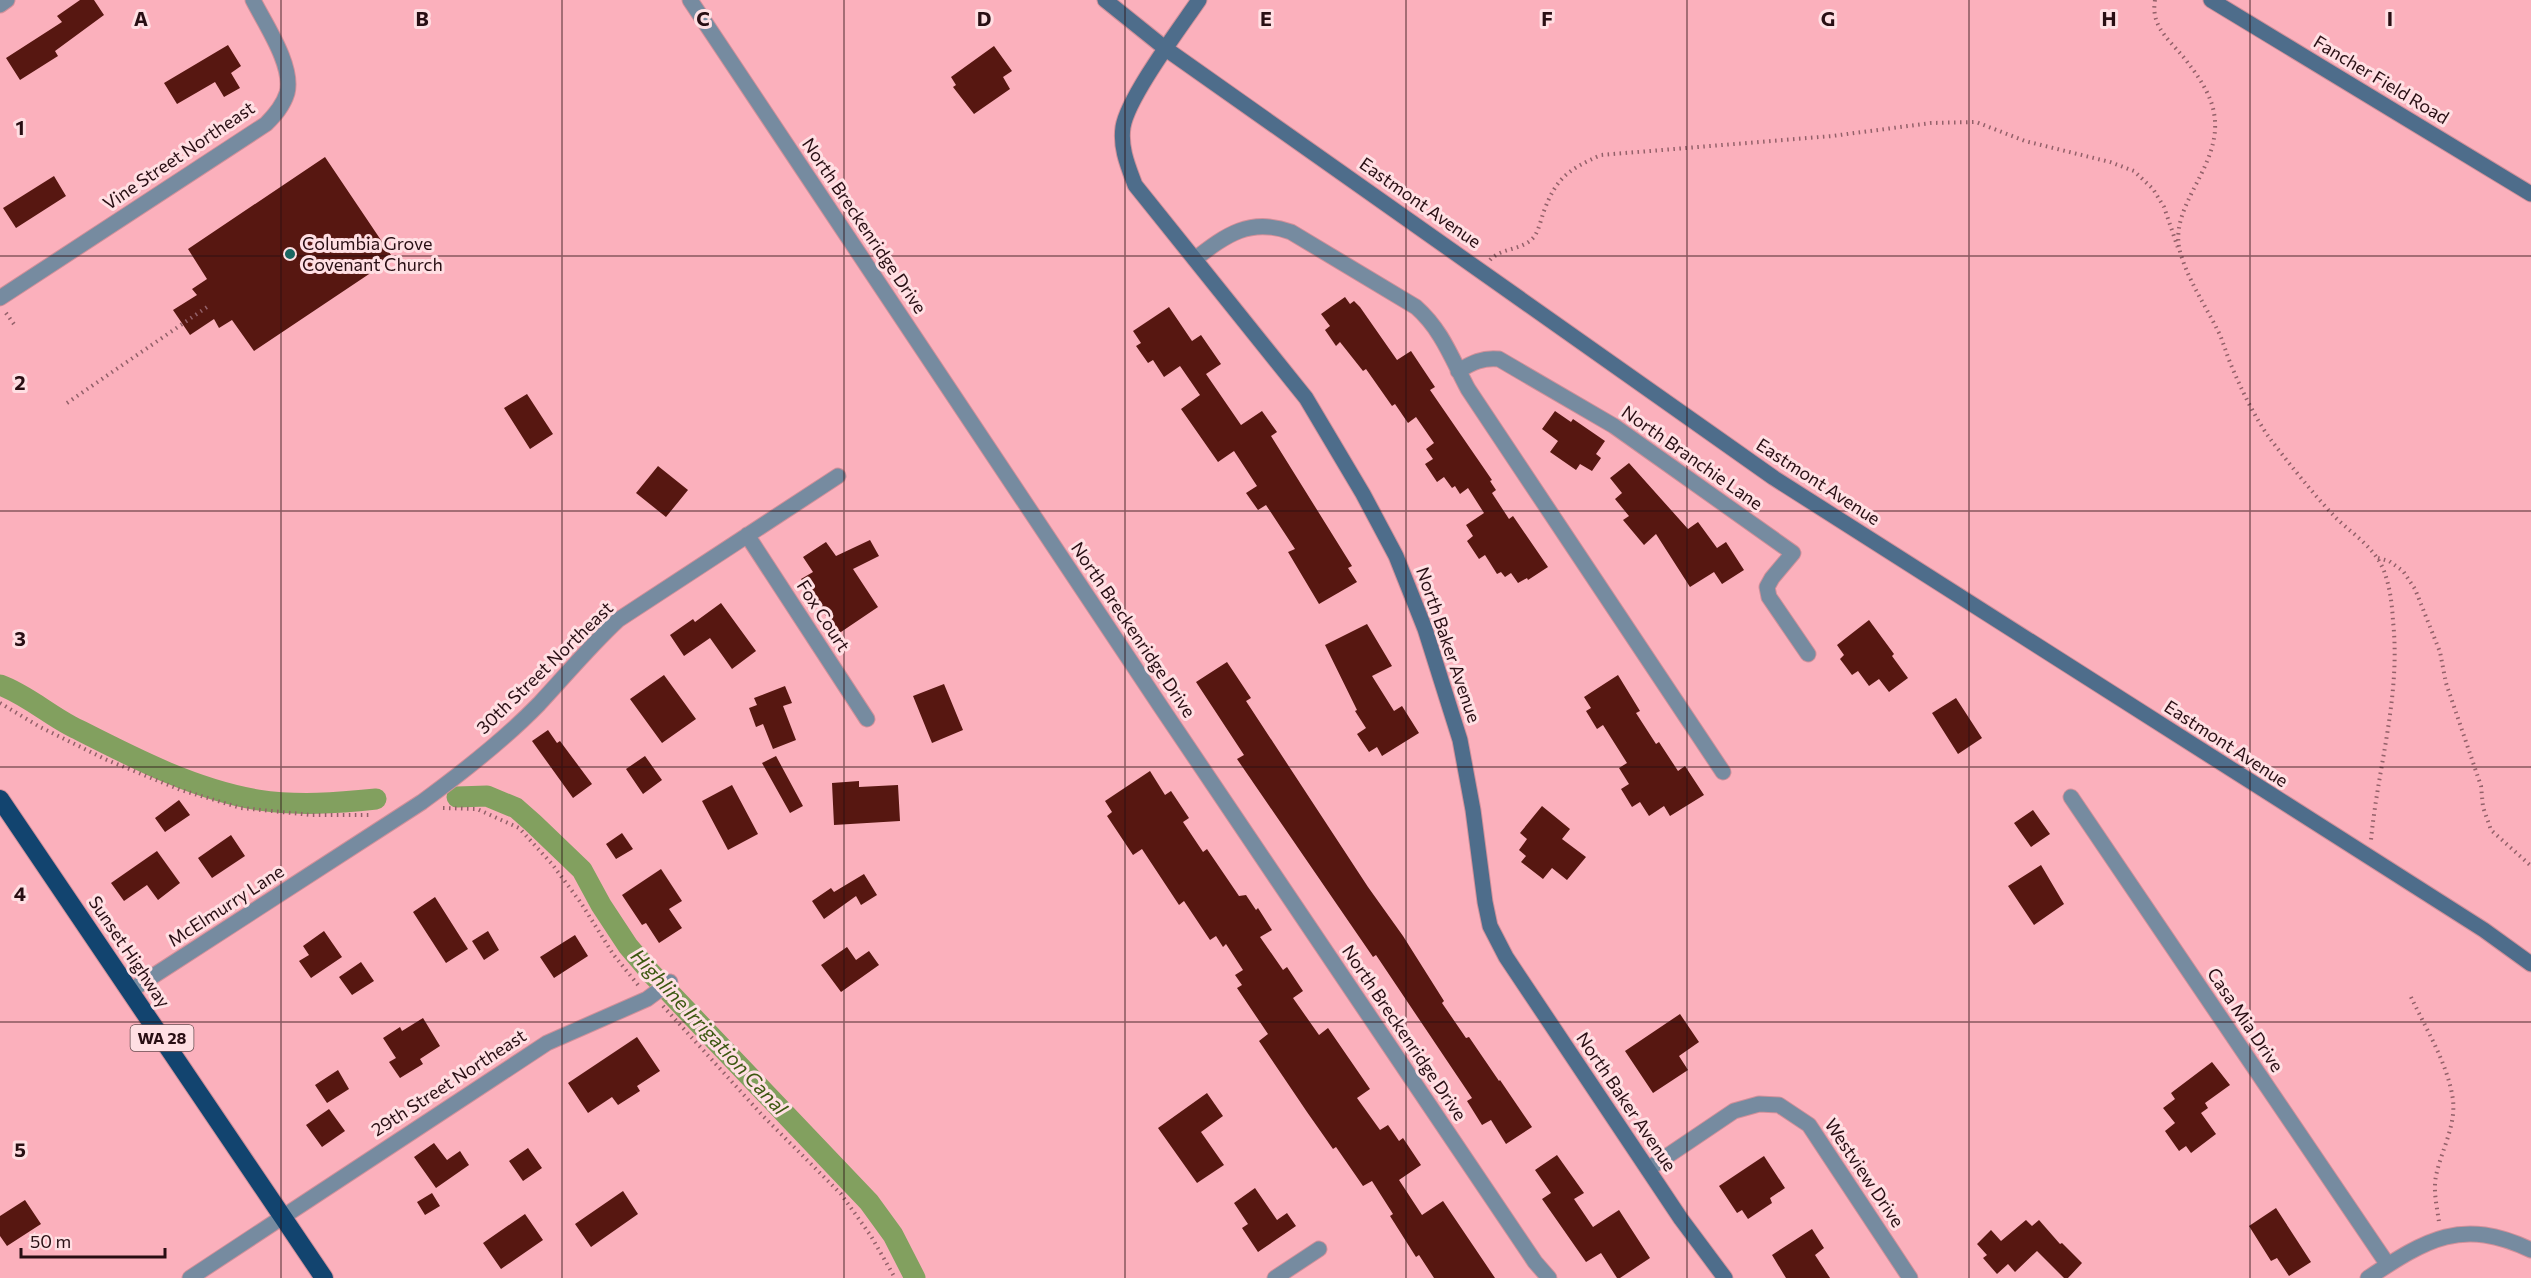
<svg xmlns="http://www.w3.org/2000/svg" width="2531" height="1278" viewBox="0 0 2531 1278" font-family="Commissioner,sans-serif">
	<rect width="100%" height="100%" fill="#fbb0bc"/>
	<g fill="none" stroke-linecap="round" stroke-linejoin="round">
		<path stroke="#82a05f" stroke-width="21" d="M 0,685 C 25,694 48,714 71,726 C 130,756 192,789 258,800 C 297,806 338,803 376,799
			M 457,797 L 487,796 L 516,808 L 533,823 L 582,870 L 601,905 L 628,946 L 650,972 L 869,1202 L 893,1235 L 915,1278"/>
	</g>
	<path fill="#571711" d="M 80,0 L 94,0 L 104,15 L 55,51 L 58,56 L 20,80 L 6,58 L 62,22 L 57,16 Z
		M 228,45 L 241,66 L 231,73 L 240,88 L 224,97 L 215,82 L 177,104 L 164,83 Z
		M 994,46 L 1012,71 L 1003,77 L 1010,89 L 974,114 L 953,87 L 956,85 L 951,77 Z
		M 325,157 L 393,258 L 254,351 L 232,320 L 219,328 L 214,319 L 190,335 L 173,310 L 197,295 L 192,289 L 207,279 L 188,249 Z
		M 54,176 L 66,196 L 16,228 L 3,208 Z
		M 1345,297 L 1350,304 L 1354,301 L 1360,307 L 1397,360 L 1411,351 L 1435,387 L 1430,390 L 1492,480 L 1490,481 L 1496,490 L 1492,493 L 1509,519 L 1513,516 L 1548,567 L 1528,580 L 1527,578 L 1518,583 L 1511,573 L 1505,577 L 1501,572 L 1497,574 L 1485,555 L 1479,559 L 1467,541 L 1473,536 L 1466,525 L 1484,513 L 1468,488 L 1460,494 L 1455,486 L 1452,488 L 1444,477 L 1437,482 L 1425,464 L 1433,459 L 1426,449 L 1434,443 L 1416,417 L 1408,423 L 1395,404 L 1392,406 L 1366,369 L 1363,371 L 1340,342 L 1336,346 L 1325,330 L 1330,326 L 1321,314 Z
		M 1169,307 L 1192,341 L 1201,335 L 1221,364 L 1206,374 L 1241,425 L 1262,411 L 1277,432 L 1271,436 L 1352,566 L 1348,568 L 1357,582 L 1319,604 L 1288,552 L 1295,549 L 1266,505 L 1258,510 L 1246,493 L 1257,486 L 1234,451 L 1218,462 L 1181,409 L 1200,395 L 1180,366 L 1164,377 L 1153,360 L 1148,363 L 1136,346 L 1141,343 L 1133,331 Z
		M 527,394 L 553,434 L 530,449 L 504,408 Z
		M 1555,411 L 1571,422 L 1573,419 L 1605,441 L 1596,454 L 1601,458 L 1592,471 L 1580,464 L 1576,470 L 1550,452 L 1558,441 L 1542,429 Z
		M 1629,463 L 1688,529 L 1698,522 L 1717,548 L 1726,542 L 1744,570 L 1722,584 L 1714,572 L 1690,587 L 1656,534 L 1644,545 L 1623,520 L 1629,516 L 1615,499 L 1622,493 L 1610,478 Z
		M 658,466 L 688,490 L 666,517 L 636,493 Z
		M 870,540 L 879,556 L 853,569 L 878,607 L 838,634 L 801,579 L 813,572 L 803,557 L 826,542 L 836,556 Z
		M 721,603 L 756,651 L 732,669 L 710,638 L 684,656 L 670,635 L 693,619 L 695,622 Z
		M 1869,620 L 1894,654 L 1892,656 L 1908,678 L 1889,692 L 1879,679 L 1869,686 L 1858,671 L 1852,675 L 1840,659 L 1844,655 L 1837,645 Z
		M 1367,624 L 1392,666 L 1372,676 L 1394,711 L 1402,706 L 1419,733 L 1382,756 L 1377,747 L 1369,752 L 1357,734 L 1366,728 L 1355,711 L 1357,710 L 1325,645 Z
		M 1227,662 L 1251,698 L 1246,701 L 1368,887 L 1403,936 L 1444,1001 L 1442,1003 L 1466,1038 L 1469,1037 L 1499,1081 L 1500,1080 L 1532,1127 L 1506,1144 L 1491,1120 L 1482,1125 L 1467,1101 L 1472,1098 L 1376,955 L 1373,957 L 1237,759 L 1244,755 L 1196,682 Z
		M 664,675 L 696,719 L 662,743 L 630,699 Z
		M 1618,675 L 1640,711 L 1636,713 L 1656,744 L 1659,742 L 1678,771 L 1685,766 L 1704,795 L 1670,816 L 1664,806 L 1649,816 L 1640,802 L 1632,807 L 1621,789 L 1629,784 L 1619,768 L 1627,763 L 1603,725 L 1597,729 L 1586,711 L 1591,708 L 1584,697 Z
		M 944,684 L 963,730 L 932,743 L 913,696 Z
		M 785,686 L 792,703 L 783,706 L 796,740 L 773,749 L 763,724 L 756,727 L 749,708 L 757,705 L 754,698 Z
		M 1956,698 L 1982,738 L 1958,754 L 1932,713 Z
		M 548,730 L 557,743 L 560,741 L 592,784 L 573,798 L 532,741 Z
		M 645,756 L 662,780 L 643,794 L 626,769 Z
		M 776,756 L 803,806 L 790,813 L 762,763 Z
		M 1150,771 L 1165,795 L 1171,791 L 1189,818 L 1183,822 L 1203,852 L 1207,849 L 1239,896 L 1246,895 L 1256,910 L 1258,908 L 1272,930 L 1260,937 L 1283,970 L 1287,967 L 1303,991 L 1293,998 L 1319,1035 L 1328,1028 L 1370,1089 L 1357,1098 L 1380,1130 L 1388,1125 L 1399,1141 L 1403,1138 L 1421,1165 L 1399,1180 L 1422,1215 L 1443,1201 L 1495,1278 L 1434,1278 L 1419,1255 L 1416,1257 L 1390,1216 L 1393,1214 L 1372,1181 L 1363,1186 L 1336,1147 L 1333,1149 L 1307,1112 L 1259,1041 L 1268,1034 L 1237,988 L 1242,985 L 1235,975 L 1243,970 L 1226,944 L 1223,947 L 1216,936 L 1210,940 L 1184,901 L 1179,905 L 1142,849 L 1133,855 L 1107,816 L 1112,812 L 1105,801 Z
		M 859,781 L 859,787 L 898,785 L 900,821 L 834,825 L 832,783 Z
		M 732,785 L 758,834 L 728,850 L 702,801 Z
		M 179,800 L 190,815 L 165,832 L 155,818 Z
		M 1542,806 L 1570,829 L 1562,839 L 1586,857 L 1567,880 L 1552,868 L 1543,879 L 1521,862 L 1526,856 L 1519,850 L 1527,839 L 1520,833 Z
		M 2033,810 L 2050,834 L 2031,847 L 2014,823 Z
		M 622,833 L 633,849 L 616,859 L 606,844 Z
		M 231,835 L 245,856 L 212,878 L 198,858 Z
		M 157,851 L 180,883 L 158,900 L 147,885 L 124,901 L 111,883 Z
		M 2041,865 L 2064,904 L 2034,925 L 2008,886 Z
		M 661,869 L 682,901 L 669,909 L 682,928 L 659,943 L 646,923 L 642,925 L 622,895 Z
		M 864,874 L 877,895 L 861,905 L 856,896 L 824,919 L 812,901 L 831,888 L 834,892 Z
		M 435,897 L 468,949 L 446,963 L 413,912 Z
		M 324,931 L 342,957 L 311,978 L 299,961 L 309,955 L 303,946 Z
		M 488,931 L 499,950 L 484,960 L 472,941 Z
		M 575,935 L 588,956 L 554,978 L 540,957 Z
		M 847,947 L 856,960 L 869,951 L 879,965 L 841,992 L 821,965 Z
		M 361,962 L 374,981 L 352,995 L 339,977 Z
		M 1680,1014 L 1699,1042 L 1679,1056 L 1688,1070 L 1653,1093 L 1625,1051 Z
		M 423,1018 L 440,1046 L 420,1059 L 423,1064 L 400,1078 L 389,1062 L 396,1058 L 383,1038 L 400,1027 L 402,1031 Z
		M 637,1037 L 660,1071 L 637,1086 L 640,1091 L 618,1105 L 612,1097 L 588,1113 L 568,1083 Z
		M 2212,1062 L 2230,1085 L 2205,1103 L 2208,1108 L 2201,1113 L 2216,1134 L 2191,1153 L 2186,1146 L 2179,1151 L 2165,1131 L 2175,1123 L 2163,1108 L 2175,1099 L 2171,1093 Z
		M 338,1070 L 349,1089 L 327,1103 L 315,1085 Z
		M 1207,1093 L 1223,1116 L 1201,1132 L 1224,1165 L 1197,1183 L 1158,1128 Z
		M 329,1109 L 345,1131 L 322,1147 L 306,1125 Z
		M 434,1143 L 447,1160 L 460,1151 L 469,1165 L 436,1188 L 414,1157 Z
		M 528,1148 L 542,1168 L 523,1181 L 509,1161 Z
		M 1557,1155 L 1584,1193 L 1574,1199 L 1593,1227 L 1619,1210 L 1650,1258 L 1620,1278 L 1617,1278 L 1601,1253 L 1586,1262 L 1542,1199 L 1551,1193 L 1535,1170 Z
		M 1764,1156 L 1785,1188 L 1770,1198 L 1772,1203 L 1748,1219 L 1742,1210 L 1737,1213 L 1719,1186 Z
		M 1255,1188 L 1277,1220 L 1287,1213 L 1296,1226 L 1258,1252 L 1242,1228 L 1248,1224 L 1234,1203 Z
		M 623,1191 L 638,1214 L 591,1247 L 575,1224 Z
		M 432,1193 L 440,1206 L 425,1215 L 417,1202 Z
		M 25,1200 L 41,1224 L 7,1246 L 0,1236 L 0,1216 Z
		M 2276,1208 L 2311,1262 L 2289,1276 L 2277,1258 L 2271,1261 L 2249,1226 Z
		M 525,1214 L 543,1240 L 501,1269 L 483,1243 Z
		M 2026,1220 L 2032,1226 L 2039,1220 L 2060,1244 L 2062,1243 L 2082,1263 L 2068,1278 L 2064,1278 L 2037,1251 L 2015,1272 L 2008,1264 L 1997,1274 L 1983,1258 L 1987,1255 L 1977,1244 L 1991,1230 L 2001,1241 Z
		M 1812,1229 L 1824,1248 L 1815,1255 L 1830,1278 L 1786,1278 L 1772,1255 Z"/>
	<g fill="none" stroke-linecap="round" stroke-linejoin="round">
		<defs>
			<path id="street" d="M 690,0 L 1161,707 L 1535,1262 L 1549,1278
				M 0,5 L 7,0
				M 1195,259 C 1226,235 1250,217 1291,232 L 1416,307 C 1442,330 1452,359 1468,389 L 1723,772
				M 0,298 L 266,124 C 275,115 283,106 287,93 C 294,66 265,24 253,0
				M 1458,371 C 1472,363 1483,357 1499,359 L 1614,426 L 1793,553 L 1772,578 L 1767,587 L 1769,597 L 1808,654
				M 747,535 L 867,719
				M 2071,797 L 2388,1265
				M 130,991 L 422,802 C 463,772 503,741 539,704 C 565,676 590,646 618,620 L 838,476
				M 1648,1169 L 1734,1111 L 1759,1104 L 1779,1105 L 1809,1125 L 1910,1278
				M 190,1278 L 547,1043 L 647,999 L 670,982
				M 1275,1278 L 1319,1249
				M 2368,1278 C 2427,1239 2462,1217 2531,1250"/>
			<path id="secondary" d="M 1105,0 L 1166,49 L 1774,478 L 2484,930 L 2531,964
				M 1199,0 C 1180,28 1128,97 1123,127 C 1120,148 1128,166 1135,185 L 1306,398 L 1363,494 L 1396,556 L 1425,629 L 1460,740 L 1473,810 L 1485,902 L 1490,926 L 1506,957 L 1681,1219 L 1725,1278
				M 2211,0 L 2531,194"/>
			<path id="highway" d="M 0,799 L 324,1278"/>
		</defs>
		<use href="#street" stroke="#d1909a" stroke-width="17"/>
		<use href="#secondary" stroke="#d1909a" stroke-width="17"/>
		<use href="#highway" stroke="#d1909a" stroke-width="20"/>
		<path stroke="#936069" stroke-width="4" stroke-dasharray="1.5 4.5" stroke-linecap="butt" d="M 2155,0 C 2150,29 2173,42 2188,63 C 2199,77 2211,95 2214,113 C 2224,167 2165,206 2181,255 C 2190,284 2207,308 2220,335 C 2224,345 2227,355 2231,365 C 2242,391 2255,418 2271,440 C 2291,466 2314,495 2337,519 C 2354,535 2375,548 2384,571 C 2390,587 2392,604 2393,621 C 2401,696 2378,766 2371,840
			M 1490,260 C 1502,247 1522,251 1534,237 C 1539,230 1541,219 1544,211 C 1556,178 1569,169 1601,155 L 1832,136 L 1931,123 L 1976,122 L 2025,141 L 2110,162 L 2134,171 L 2153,189 L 2164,207 L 2178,248
			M 6,313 L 16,327
			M 67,403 L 210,305
			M 2378,558 L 2389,561 L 2403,571 L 2415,589 L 2440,652 L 2446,683 L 2481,786 L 2483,807 L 2491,830 L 2531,866
			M 0,703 L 40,727 L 107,760 L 181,790 L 241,808 L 312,815 L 370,815
			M 443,808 L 477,809 L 519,828 L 552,864 L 581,903 L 613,954 L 638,985
			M 2411,997 C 2426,1029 2448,1064 2453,1100 C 2456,1126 2441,1151 2436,1176 C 2433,1191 2437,1207 2439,1222
			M 663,1006 L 763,1116 L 841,1194 L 871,1236 L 895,1278"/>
		<use href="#street" stroke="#768ba0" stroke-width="15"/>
		<use href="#secondary" stroke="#4e6d8b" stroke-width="15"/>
		<use href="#highway" stroke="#12446f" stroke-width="18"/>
	</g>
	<path fill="none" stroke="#280e13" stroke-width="1.5" stroke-opacity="0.55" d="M 281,0 L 281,1278M 562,0 L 562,1278M 844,0 L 844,1278M 1125,0 L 1125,1278M 1406,0 L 1406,1278M 1687,0 L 1687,1278M 1969,0 L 1969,1278M 2250,0 L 2250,1278M 0,256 L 2531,256M 0,511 L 2531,511M 0,767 L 2531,767M 0,1022 L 2531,1022"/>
	<circle fill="#1a6762" stroke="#ffdfe3" stroke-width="2" cx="290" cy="254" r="6"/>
	<g text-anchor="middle" stroke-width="6" stroke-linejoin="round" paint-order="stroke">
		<rect fill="#ffdfe3" stroke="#684d51" stroke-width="1.5" x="130.5" y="1025" width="63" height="26" rx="4.5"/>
		<g font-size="16" font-weight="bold" fill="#280e13">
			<text x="162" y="1044">WA 28</text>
		</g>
		<g font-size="18" fill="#280e13" stroke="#ffdfe3">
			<text transform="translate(2381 80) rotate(31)" y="6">Fancher Field Road</text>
			<text transform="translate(179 156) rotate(-34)" y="6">Vine Street Northeast</text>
			<text transform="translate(1420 203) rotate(35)" y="6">Eastmont Avenue</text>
			<text transform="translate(864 226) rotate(56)" y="6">North Breckenridge Drive</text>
			<text transform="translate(1692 458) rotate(35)" y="6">North Branchie Lane</text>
			<text transform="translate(1818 482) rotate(33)" y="6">Eastmont Avenue</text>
			<text transform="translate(823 616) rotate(57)" y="6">Fox Court</text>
			<text transform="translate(1133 630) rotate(56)" y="6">North Breckenridge Drive</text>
			<text transform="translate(1448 645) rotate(71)" y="6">North Baker Avenue</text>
			<text transform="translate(545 668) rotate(-44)" y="6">30th Street Northeast</text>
			<text transform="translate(2226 744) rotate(33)" y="6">Eastmont Avenue</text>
			<text transform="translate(226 906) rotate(-33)" y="6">McElmurry Lane</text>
			<text transform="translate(129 952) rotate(56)" y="6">Sunset Highway</text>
			<text transform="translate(2245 1020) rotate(56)" y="6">Casa Mia Drive</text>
			<text transform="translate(1404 1033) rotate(56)" y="6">North Breckenridge Drive</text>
			<text transform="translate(449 1083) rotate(-33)" y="6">29th Street Northeast</text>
			<text transform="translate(1626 1102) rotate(56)" y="6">North Baker Avenue</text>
			<text transform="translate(1864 1173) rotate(56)" y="6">Westview Drive</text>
		</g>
		<g font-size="18" fill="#280e13" stroke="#ffdfe3" text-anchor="start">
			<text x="302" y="250">Columbia Grove<tspan x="302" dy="21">Covenant Church</tspan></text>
		</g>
		<g font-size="20" font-style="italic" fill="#3d5811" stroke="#ffdfe3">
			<text transform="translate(709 1032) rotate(47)" y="7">Highline Irrigation Canal</text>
		</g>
	</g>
	<g font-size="20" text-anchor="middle" font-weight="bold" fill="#280e13" stroke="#ffdfe3" stroke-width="6" stroke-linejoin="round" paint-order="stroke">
		<text x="141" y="26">A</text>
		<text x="422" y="26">B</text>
		<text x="703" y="26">C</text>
		<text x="984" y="26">D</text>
		<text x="1266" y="26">E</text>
		<text x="1547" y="26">F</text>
		<text x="1828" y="26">G</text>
		<text x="2109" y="26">H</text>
		<text x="2390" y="26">I</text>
		<text x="20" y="135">1</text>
		<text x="20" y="390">2</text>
		<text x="20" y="646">3</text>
		<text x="20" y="901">4</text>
		<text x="20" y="1157">5</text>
	</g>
	<path d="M21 1248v9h144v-9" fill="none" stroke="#280e13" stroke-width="3"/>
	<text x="30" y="1248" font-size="18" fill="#280e13" stroke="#ffdfe3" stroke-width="4.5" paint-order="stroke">50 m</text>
</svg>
